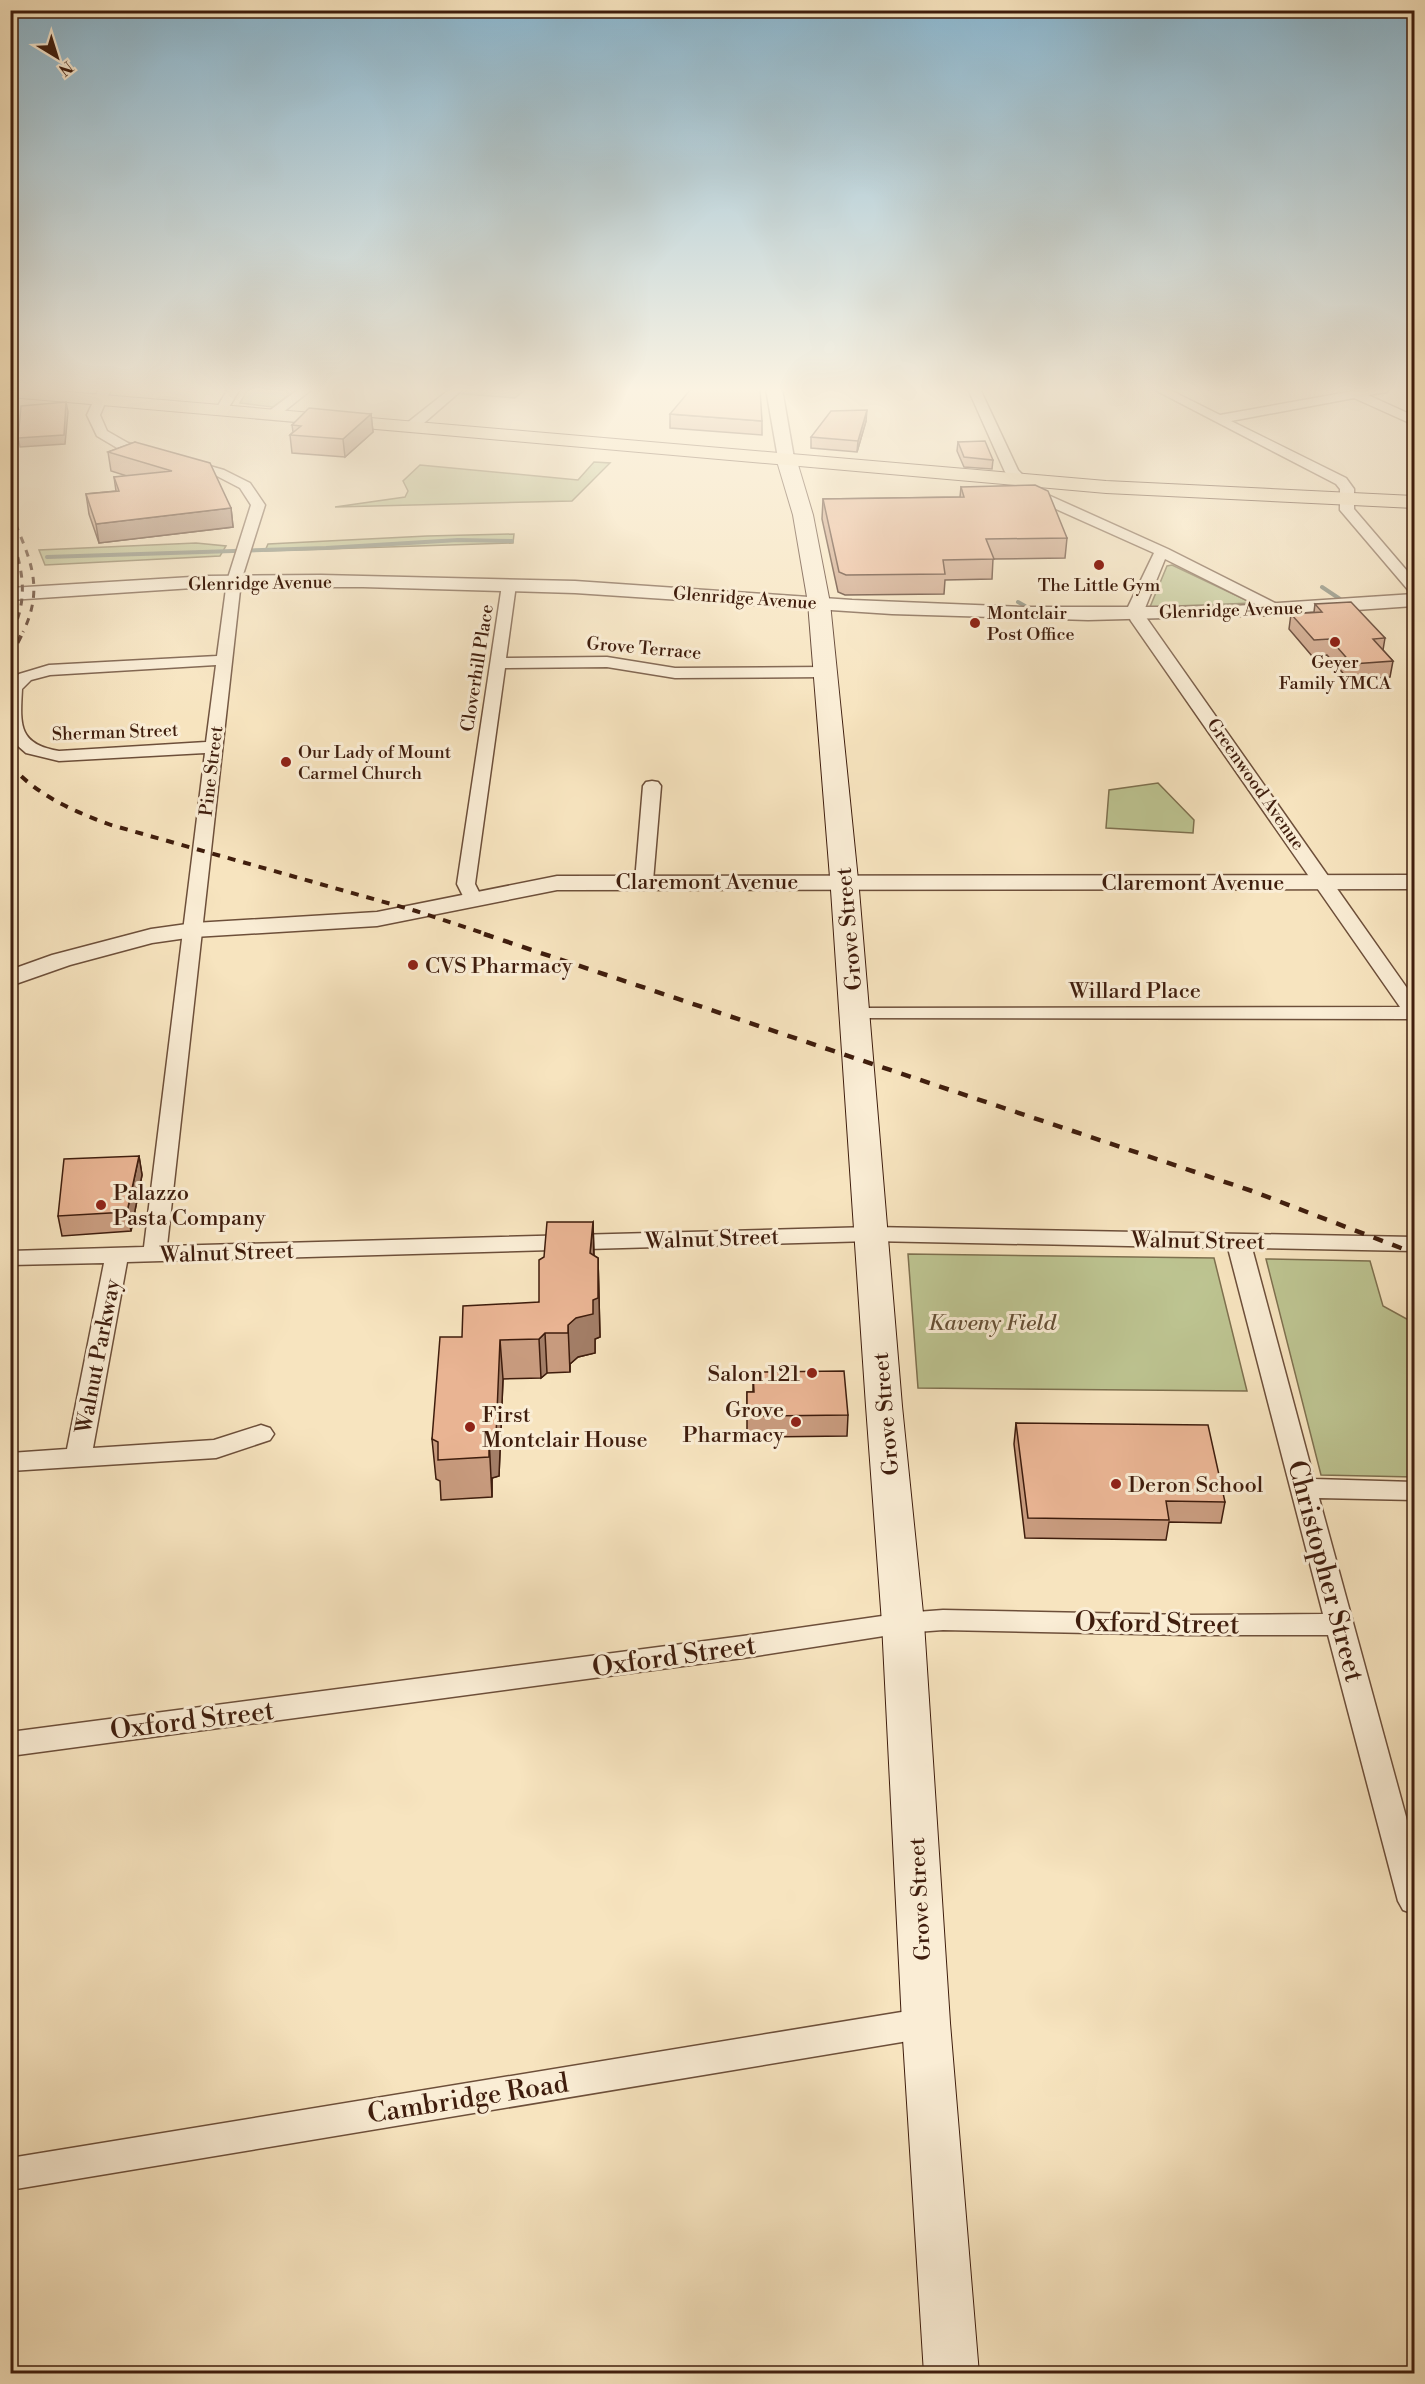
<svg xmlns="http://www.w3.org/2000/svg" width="1425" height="2384" viewBox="0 0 1425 2384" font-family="'Libre Bodoni',serif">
	<rect width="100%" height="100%" fill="#f7e4bf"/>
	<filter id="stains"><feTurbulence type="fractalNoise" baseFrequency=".00333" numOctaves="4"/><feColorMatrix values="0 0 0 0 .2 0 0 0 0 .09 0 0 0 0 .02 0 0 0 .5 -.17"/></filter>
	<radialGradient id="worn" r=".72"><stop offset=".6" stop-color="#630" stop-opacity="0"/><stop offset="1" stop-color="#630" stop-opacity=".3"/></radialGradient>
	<path fill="#bdc491" stroke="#7e704f" stroke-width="1.5" d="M 248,389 L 296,389 L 273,407 L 240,403 Z
		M 468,389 L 526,389 L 515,398 L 462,394 Z
		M 594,462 L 610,463 L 572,501 L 335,507 L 405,497 L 408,491 L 403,481 L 420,465 L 578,480 Z
		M 514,534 L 513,543 L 265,551 L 268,544 L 427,536 Z
		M 196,543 L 226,546 L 220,556 L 45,565 L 39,550 Z
		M 1172,565 L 1252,603 L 1150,607 L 1167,566 Z
		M 1158,783 L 1194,820 L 1193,833 L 1106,828 L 1109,790 Z
		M 908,1254 L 1214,1258 L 1247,1391 L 918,1388 Z
		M 1266,1259 L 1370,1261 L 1383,1306 L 1414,1323 L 1414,1477 L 1321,1475 Z"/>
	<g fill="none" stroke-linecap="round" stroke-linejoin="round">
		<path stroke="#777e70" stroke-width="4" d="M 47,557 L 326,548 L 458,540 L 512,541
			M 1322,587 L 1340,599
			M 1018,602 L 1025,606"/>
		<defs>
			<path id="minor" d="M 99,389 L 111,389 L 100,415 L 107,431 L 128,443 L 224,470 L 250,483 L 265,505 L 241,581 L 167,1246 L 871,1227 L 1414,1237 L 1414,1251 L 1252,1248 L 1314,1479 L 1414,1482 L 1414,1500 L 1319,1498 L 1414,1846 L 1414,1914 L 1403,1910 L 1398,1901 L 1328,1635 L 1188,1635 L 943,1630 L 903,1633 L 743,1658 L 10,1756 L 10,1732 L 743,1636 L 903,1613 L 943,1610 L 1188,1615 L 1323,1614 L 1228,1248 L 871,1241 L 127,1262 L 93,1448 L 214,1440 L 261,1425 L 270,1428 L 274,1434 L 270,1440 L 216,1458 L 10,1471 L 10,1453 L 67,1449 L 104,1263 L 10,1265 L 10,1251 L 144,1247 L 205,753 L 59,761 L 26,753 L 10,739 L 10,682 L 19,674 L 49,665 L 217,656 L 227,581 L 251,505 L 240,488 L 215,475 L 119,449 L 97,436 L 87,415 ZM 216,665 L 206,742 L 59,751 C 18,744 20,725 22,689 L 31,680 L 50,675 Z
				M 228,389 L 240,389 L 226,412 L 218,412 L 216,409 Z
				M 299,389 L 312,389 L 277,417 L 269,417 L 267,414 L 269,411 Z
				M 450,389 L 463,389 L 417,429 L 407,429 L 406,426 L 407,423 Z
				M 968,389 L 980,389 L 1018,470 L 1037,490 L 1168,549 L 1281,606 L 1284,609 L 1281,612 L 1271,612 L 1165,559 L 1143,613 L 1414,998 L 1414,1019 L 848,1018 L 845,1014 L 848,1010 L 855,1008 L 1400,1007 L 1131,621 L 1127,613 L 1128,607 L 1154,553 L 1027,496 L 1005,472 Z
				M 1153,389 L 1168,389 L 1220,415 L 1365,389 L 1389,389 L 1387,392 L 1368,395 L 1414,416 L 1414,425 L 1354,398 L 1231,421 L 1346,478 L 1354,489 L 1354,509 L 1414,579 L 1414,592 L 1409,591 L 1340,510 L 1340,489 L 1336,484 Z
				M 509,581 L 516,585 L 506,658 L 607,657 L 675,668 L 825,667 L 833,672 L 825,677 L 675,678 L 607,667 L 505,668 L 475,884 L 482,898 L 480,902 L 466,902 L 457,884 L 502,585 Z
				M 652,781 L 658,782 L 661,786 L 653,881 L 651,885 L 637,885 L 635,881 L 643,786 L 646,782 Z
				M 926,2008 L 938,2013 L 943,2023 L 938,2033 L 926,2038 L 10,2190 L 10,2158 Z"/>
			<path id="tertiary" d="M 766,389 L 782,389 L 794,458 L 792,462 L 780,462 L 778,458 Z
				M 321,575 L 575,581 L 852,600 L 1023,607 L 1219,607 L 1414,594 L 1414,606 L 1284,615 L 1088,620 L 892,614 L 575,593 L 363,587 L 208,587 L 10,600 L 10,588 L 208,576 Z
				M 1414,875 L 1414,889 L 557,890 L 377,926 L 194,937 L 152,943 L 70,965 L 10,986 L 10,970 L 52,955 L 151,929 L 194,923 L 377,912 L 557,876 Z"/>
			<path id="secondary" d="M 786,452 L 793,454 L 796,458 L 813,515 L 830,603 L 859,890 L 902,1406 L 924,1623 L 950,2023 L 979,2374 L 924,2374 L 902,2023 L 882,1623 L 866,1406 L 831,890 L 808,603 L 793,515 L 776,458 L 779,454 Z"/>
			<path id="primary" d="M 10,389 L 33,389 L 1106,481 L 1414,496 L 1414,508 L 1106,493 L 10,397 Z"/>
		</defs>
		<use href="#minor" stroke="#6d4f3a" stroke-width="3"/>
		<use href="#tertiary" stroke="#6d4f3a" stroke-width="3"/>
		<use href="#secondary" stroke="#3f1d0d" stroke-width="2"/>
		<use href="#primary" stroke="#3f1d0d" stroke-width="2"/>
		<use href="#minor" fill="#faedd5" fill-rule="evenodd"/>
		<use href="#tertiary" fill="#faedd5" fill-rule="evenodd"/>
		<use href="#secondary" fill="#faedd5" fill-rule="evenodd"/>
		<use href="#primary" fill="#f7e4bf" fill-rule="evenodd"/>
		<path stroke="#3f1d0d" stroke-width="3" stroke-dasharray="7 7" stroke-linecap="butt" d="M 10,511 C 28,555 46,585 23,632
			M 12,632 C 27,602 24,575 14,544"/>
		<path stroke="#3f1d0d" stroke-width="4" stroke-dasharray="8 8" stroke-linecap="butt" d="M 10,635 L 12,630
			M 10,657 L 24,630
			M 10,765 C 38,796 73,811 111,825 L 416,911 L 489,935"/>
		<path stroke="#3f1d0d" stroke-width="4.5" stroke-dasharray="10 10" stroke-linecap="butt" d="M 484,934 L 1252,1191 L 1414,1253"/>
	</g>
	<path fill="#c89b7e" stroke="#3f1d0d" stroke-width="1.5" d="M 371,414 L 373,432 L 345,457 L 292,453 L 290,435 L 293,432 L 292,425 Z
		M 670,414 L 762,421 L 762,435 L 670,428 Z
		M 866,421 L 857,452 L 811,448 L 811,437 Z
		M 135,442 L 231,508 L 233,527 L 99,543 L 89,514 L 86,494 L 116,491 L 114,477 L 127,476 L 111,471 L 108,452 Z
		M 958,442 L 993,460 L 992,469 L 964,467 L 957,451 Z
		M 961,487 L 1067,538 L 1065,558 L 993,559 L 992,579 L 945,580 L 944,594 L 845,595 L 838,592 L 822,519 L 823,499 L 960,497 Z
		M 1315,604 L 1385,638 L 1383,650 L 1393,661 L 1390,677 L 1349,680 L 1327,655 L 1312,656 L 1289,629 L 1291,614 L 1314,612 Z
		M 139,1156 L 142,1175 L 131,1231 L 62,1236 L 58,1216 Z
		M 593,1222 L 594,1256 L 598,1258 L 600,1337 L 595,1339 L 595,1353 L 578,1357 L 570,1364 L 570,1372 L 547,1373 L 541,1378 L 503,1379 L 499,1476 L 492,1478 L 492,1497 L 441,1500 L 440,1481 L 436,1479 L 432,1439 L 462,1337 L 539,1302 Z
		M 753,1372 L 848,1415 L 847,1436 L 760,1437 L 757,1433 L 747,1433 L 747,1392 L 753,1392 Z
		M 1016,1423 L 1225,1502 L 1221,1523 L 1169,1522 L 1166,1540 L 1025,1538 L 1014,1444 Z"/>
	<path fill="#a37e67" stroke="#3f1d0d" stroke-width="1.5" d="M 66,402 L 68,412 L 65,444 L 20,447 L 18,438 Z
		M 867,410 L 866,421 L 857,452 L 858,441 Z
		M 371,414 L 373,432 L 345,457 L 343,439 Z
		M 231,508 L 233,527 L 99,543 L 96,524 Z
		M 139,1156 L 142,1175 L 131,1231 L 127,1212 Z
		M 593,1222 L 594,1261 L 590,1253 Z
		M 598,1258 L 600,1337 L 595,1339 L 595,1353 L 578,1357 L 570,1364 L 570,1372 L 568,1325 L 593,1300 Z
		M 545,1333 L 547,1373 L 541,1378 L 539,1339 Z
		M 500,1340 L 503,1379 L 499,1476 L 492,1478 L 492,1497 L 489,1439 Z"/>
	<path fill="#e9b493" stroke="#3f1d0d" stroke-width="1.5" d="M 691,389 L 760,389 L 762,421 L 670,414 Z
		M 66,402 L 64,435 L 18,438 L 21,406 Z
		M 309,408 L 371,414 L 343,439 L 290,435 L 301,426 L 292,425 Z
		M 867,410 L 858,441 L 811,437 L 831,411 Z
		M 985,441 L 993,460 L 964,457 L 958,442 Z
		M 135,442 L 210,463 L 231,508 L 96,524 L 86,494 L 119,491 L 114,477 L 172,471 L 108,452 Z
		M 1035,485 L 1048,491 L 1067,538 L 986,539 L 994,559 L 943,560 L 945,574 L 846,575 L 839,572 L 823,499 L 964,497 L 961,487 Z
		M 1351,602 L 1385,638 L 1373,639 L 1393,661 L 1352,664 L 1330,639 L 1314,640 L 1291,614 L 1322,612 L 1315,604 Z
		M 139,1156 L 127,1212 L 58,1216 L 64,1159 Z
		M 547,1222 L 593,1222 L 590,1253 L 598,1258 L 598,1298 L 593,1300 L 593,1314 L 576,1318 L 568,1325 L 568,1333 L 545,1333 L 539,1339 L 500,1340 L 496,1436 L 489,1439 L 489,1457 L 438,1460 L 438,1442 L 432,1439 L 440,1337 L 462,1337 L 463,1306 L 539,1302 L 539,1260 L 544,1257 Z
		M 844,1371 L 848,1415 L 760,1416 L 758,1412 L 747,1412 L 747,1392 L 754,1392 L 753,1372 Z
		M 1016,1423 L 1208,1425 L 1225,1502 L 1166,1501 L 1169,1520 L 1028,1518 Z"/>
	<linearGradient id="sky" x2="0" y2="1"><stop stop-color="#8ab8d2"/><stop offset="0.54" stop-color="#fbf3e2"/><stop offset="1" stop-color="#fbf3e2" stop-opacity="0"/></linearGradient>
	<rect width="1425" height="722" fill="url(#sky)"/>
	<g fill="#8f2418" stroke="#faedd5" stroke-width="2">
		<circle cx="1099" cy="565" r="6"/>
		<circle cx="975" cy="623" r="6"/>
		<circle cx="1335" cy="642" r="6"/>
		<circle cx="286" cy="762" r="6"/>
		<circle cx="413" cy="965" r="6"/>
		<circle cx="101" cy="1205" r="6"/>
		<circle cx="812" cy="1373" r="6"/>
		<circle cx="796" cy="1422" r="6"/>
		<circle cx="470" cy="1427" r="6"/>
		<circle cx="1116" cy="1484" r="6"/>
	</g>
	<g text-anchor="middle" stroke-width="6" stroke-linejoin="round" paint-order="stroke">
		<g font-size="18" fill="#3f1d0d" stroke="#faedd5">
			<text transform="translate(260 583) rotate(-1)" y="6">Glenridge Avenue</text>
			<text transform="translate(745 598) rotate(4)" y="6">Glenridge Avenue</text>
			<text transform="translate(1231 610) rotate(-2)" y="6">Glenridge Avenue</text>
			<text transform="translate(644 648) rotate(5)" y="6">Grove Terrace</text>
			<text transform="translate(477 668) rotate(-81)" y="6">Cloverhill Place</text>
			<text transform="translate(115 732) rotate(-2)" y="6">Sherman Street</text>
			<text transform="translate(211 771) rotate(-83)" y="6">Pine Street</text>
			<text transform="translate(1256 784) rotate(55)" y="6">Greenwood Avenue</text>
		</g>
		<g font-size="18" fill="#3f1d0d" stroke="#faedd5">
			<text x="1099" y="591">The Little Gym</text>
			<text x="987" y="619" text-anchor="start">Montclair<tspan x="987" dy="21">Post Office</tspan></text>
			<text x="1335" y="668">Geyer<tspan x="1335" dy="21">Family YMCA</tspan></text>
			<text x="298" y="758" text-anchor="start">Our Lady of Mount<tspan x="298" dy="21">Carmel Church</tspan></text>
		</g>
		<g font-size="22" fill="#3f1d0d" stroke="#faedd5">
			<text x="707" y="889">Claremont Avenue</text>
			<text x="1193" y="890">Claremont Avenue</text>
			<text transform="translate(848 929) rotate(-95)" y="8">Grove Street</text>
			<text x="1135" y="998">Willard Place</text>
			<text transform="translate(712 1238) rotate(-2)" y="8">Walnut Street</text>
			<text transform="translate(1198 1240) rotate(1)" y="8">Walnut Street</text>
			<text transform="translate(227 1252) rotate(-2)" y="8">Walnut Street</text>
			<text transform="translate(97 1356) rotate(-79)" y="8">Walnut Parkway</text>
			<text transform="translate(885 1414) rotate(-95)" y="8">Grove Street</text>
			<text transform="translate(919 1899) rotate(-93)" y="8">Grove Street</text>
		</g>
		<g font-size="22" fill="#3f1d0d" stroke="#faedd5" text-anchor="start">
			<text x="425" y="973">CVS Pharmacy</text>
			<text x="113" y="1200">Palazzo<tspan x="113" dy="25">Pasta Company</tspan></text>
			<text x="800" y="1381" text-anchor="end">Salon 121</text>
			<text x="784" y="1417" text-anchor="end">Grove<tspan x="784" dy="25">Pharmacy</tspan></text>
			<text x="482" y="1422">First<tspan x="482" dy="25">Montclair House</tspan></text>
			<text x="1128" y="1492">Deron School</text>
		</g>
		<g font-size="22" font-style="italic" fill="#654f35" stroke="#faedd5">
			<text x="992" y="1330">Kaveny Field</text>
		</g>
		<g font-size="27" fill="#3f1d0d" stroke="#faedd5">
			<text transform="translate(1326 1571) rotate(75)" y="9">Christopher Street</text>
			<text transform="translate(1157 1623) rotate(1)" y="9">Oxford Street</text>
			<text transform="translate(674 1656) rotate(-8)" y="9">Oxford Street</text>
			<text transform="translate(192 1720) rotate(-7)" y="9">Oxford Street</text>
			<text transform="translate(468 2098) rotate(-9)" y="9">Cambridge Road</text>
		</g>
	</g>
	<rect width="1425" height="2384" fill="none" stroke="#f7e4bf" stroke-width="36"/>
	<rect x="12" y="12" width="1401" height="2360" fill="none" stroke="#3f1d0d" stroke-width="3"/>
	<rect x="18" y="18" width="1389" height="2348" fill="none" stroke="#3f1d0d" stroke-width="1.5"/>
	<g transform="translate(57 57) rotate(142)" stroke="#faedd5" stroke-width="4.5" paint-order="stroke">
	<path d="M0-4.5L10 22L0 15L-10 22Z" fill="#3f1d0d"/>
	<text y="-9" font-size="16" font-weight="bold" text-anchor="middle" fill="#3f1d0d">N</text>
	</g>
	<rect width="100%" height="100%" filter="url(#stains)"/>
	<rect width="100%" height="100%" fill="url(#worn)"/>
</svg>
